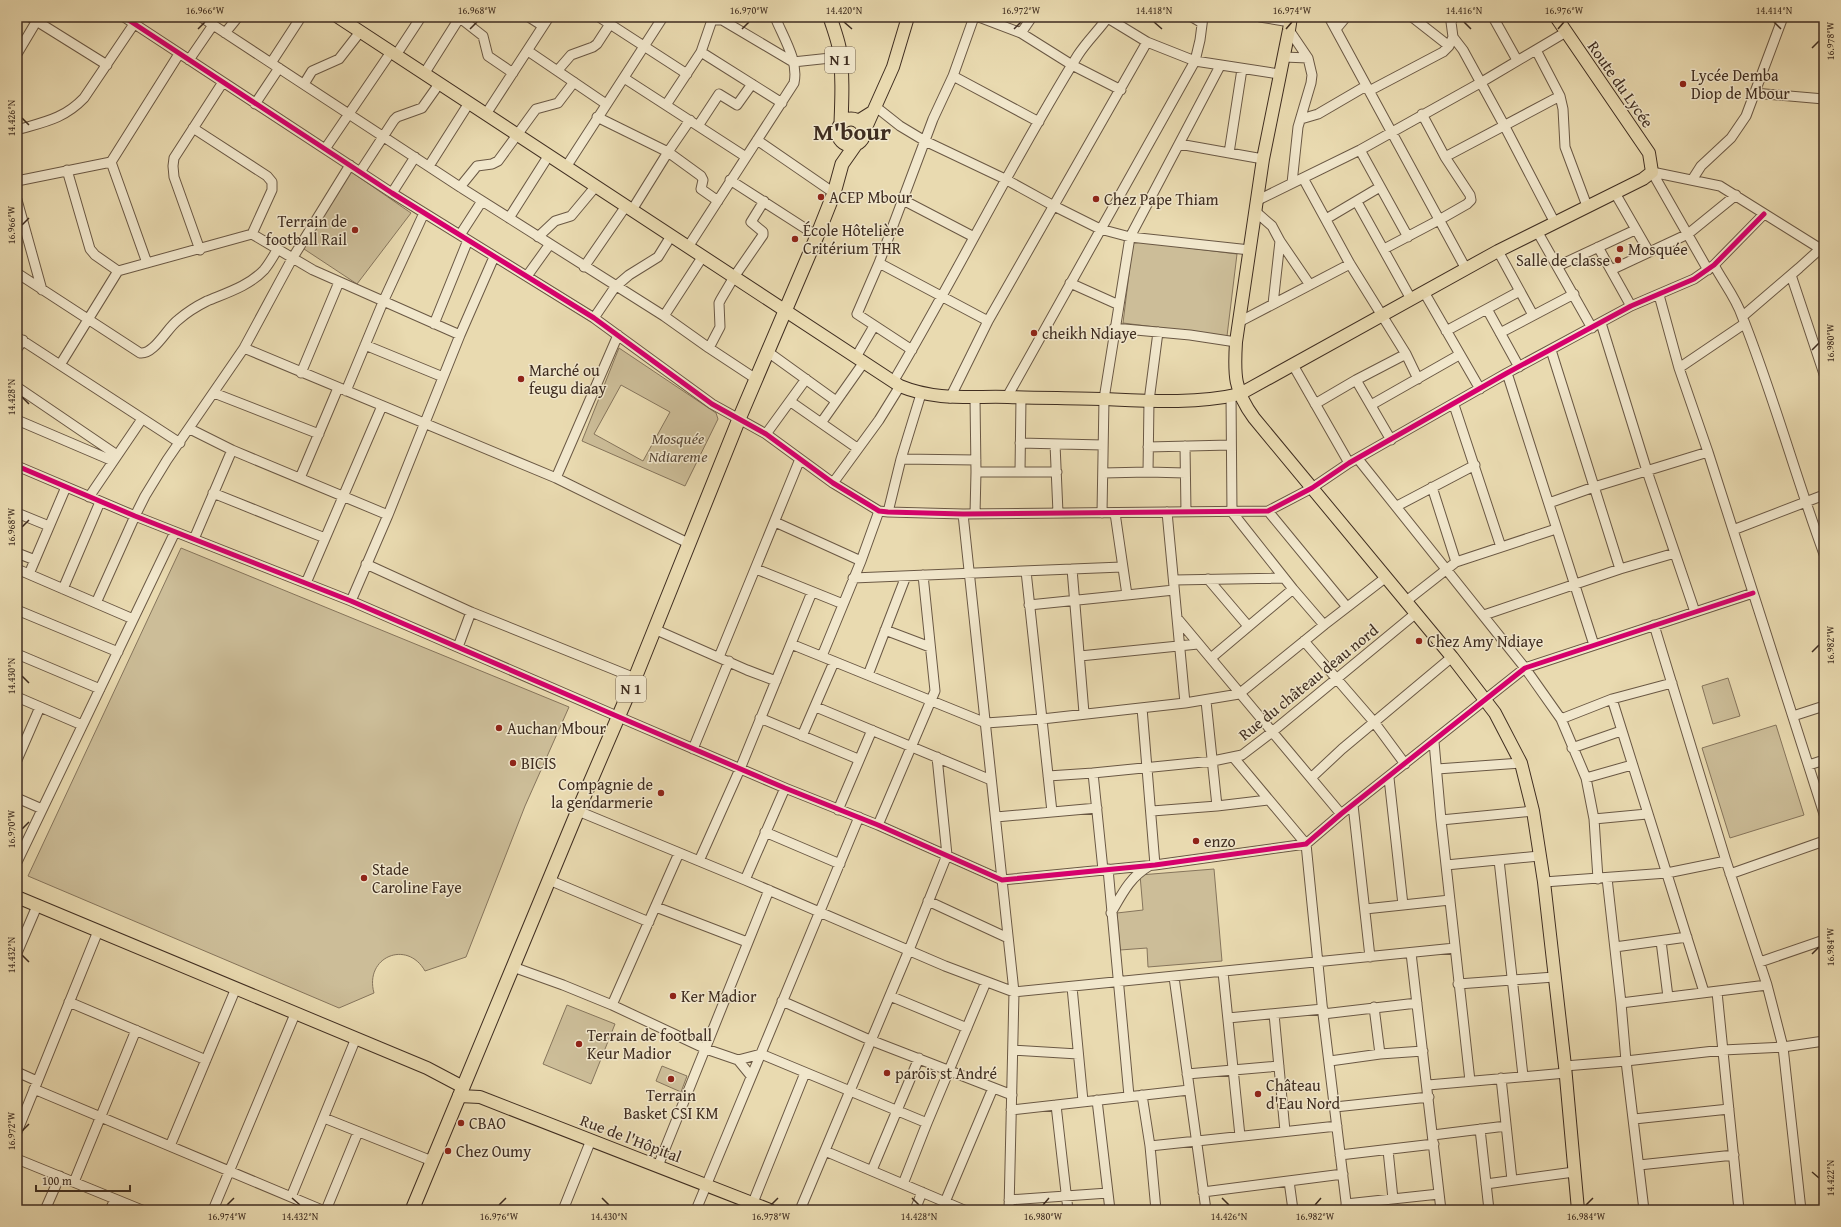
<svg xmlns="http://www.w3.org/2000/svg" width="1841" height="1227" viewBox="0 0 1841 1227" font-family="'Gentium Book Plus',serif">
	<rect width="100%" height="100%" fill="#e9dab0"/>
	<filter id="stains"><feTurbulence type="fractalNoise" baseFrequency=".005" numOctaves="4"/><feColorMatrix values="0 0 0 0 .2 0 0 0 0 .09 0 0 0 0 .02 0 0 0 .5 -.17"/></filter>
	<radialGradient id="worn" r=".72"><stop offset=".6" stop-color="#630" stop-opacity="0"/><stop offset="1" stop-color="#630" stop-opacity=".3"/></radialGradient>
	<path fill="#ccbd98" stroke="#86755c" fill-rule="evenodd" d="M 350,171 L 411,213 L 357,284 L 301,247 Z
		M 1133,241 L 1237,254 L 1227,336 L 1123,323 Z
		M 619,348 L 716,413 L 718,419 L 685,486 L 582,441 ZM 621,385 L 670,412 L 643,461 L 594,434 Z
		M 181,548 L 569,707 L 525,806 L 466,957 L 425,971 C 407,939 364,957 374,993 L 339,1008 L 28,876 Z
		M 1728,678 L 1740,716 L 1713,724 L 1702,686 Z
		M 1776,725 L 1804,815 L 1730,838 L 1702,748 Z
		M 1214,869 L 1222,961 L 1148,967 L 1147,948 L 1120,950 L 1117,913 L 1143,910 L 1140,875 Z
		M 567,1005 L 615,1024 L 591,1084 L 543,1064 Z
		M 662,1066 L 687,1076 L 681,1092 L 656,1081 Z"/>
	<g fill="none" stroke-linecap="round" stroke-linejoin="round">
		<defs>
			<path id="minor" d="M 30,17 L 107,65
				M 124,17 L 392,193 L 594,318 L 712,404 L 766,434 L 833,483 L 879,511 L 888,512 L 963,514 L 1268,511 L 1312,488 L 1349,463 L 1507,373 L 1631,306 L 1694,279 L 1714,265 L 1764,214
				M 201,17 L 460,187 L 664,316 L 709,348 L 756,379
				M 529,17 L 543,26
				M 599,17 L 687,74
				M 717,17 L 793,62 L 840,57
				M 979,17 L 1021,33 L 1072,65 L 1121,90
				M 1106,17 L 1147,42 L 1195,61 L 1279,74
				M 1192,17 L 1202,23
				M 1260,17 L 1290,22
				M 1329,17 L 1466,269
				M 1412,17 L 1449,46
				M 1454,17 L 1451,22 L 1453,37 L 1463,50 L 1504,125 L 1555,223
				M 1493,17 L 1517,60
				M 460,18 L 483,36 L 488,56 L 513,73
				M 1336,29 L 1346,17
				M 1289,30 L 1308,58 L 1312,75 L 1311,83 L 1298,127 L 1292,183
				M 225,33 L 238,17
				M 1021,33 L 1032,17
				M 1536,50 L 1560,96 L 1563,109 L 1565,147 L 1587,206
				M 528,51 L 606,104
				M 701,52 L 782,103
				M 17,54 L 39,17
				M 396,55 L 421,17
				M 1284,57 L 1308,58
				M 189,60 L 213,25
				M 271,63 L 301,17
				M 558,70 L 571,55 L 593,47 L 597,44 L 610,24
				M 424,74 L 460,17
				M 953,76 L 1039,122
				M 624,78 L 746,157
				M 304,84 L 312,71 L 339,59 L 360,32
				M 1369,91 L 1443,52 L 1449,46 L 1453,37
				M 1754,93 L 1824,99
				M 255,104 L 279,68
				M 666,105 L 701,52 L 712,20 L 722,20
				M 876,107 L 900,126 L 925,141 L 1005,179 L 1054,206 L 1100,229 L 1130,237 L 1250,250
				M 486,114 L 549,17
				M 597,117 L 668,152 L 701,176 L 703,180 L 701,189 L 718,201
				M 1301,119 L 1318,114 L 1366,86
				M 698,126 L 719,94 L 737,105 L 752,84
				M 193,128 L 267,176 L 272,182 L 272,190 L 252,234 L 313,270 L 460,335
				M 17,130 C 44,122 64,119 84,98 L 134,24
				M 757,140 L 834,193
				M 1179,144 L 1263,159
				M 325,149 L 391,52
				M 1360,150 L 1408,237
				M 1229,153 L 1242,69
				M 1445,157 L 1560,96
				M 429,166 L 469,103
				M 566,167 L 663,17
				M 67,170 L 90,249 L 95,255 L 118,271
				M 360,172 L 394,120 L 397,117 L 422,108 L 439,84
				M 1652,172 L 1720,186 L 1824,251
				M 1652,172 L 1708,270
				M 1303,178 L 1350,264 L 1406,354 L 1418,379
				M 730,180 L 817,236
				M 1692,180 L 1701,166 L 1731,138 L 1746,116 L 1783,17
				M 17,181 L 111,162
				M 460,187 L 477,166 L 492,164 L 498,161 L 533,113 L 536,109 L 558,103 L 574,82
				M 392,193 L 415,157
				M 1615,193 L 1649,252
				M 17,200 L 42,290
				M 903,200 L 974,237
				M 1258,200 L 1360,150 L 1480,83 L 1566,32
				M 1357,202 L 1411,299
				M 632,210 L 668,152 L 690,120
				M 1256,212 L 1272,226 L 1280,241 L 1310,285
				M 509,218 L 549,155
				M 1326,219 L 1380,187
				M 1537,231 L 1592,328
				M 460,235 L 482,201
				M 538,237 L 555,221 L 571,216 L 596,186
				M 688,247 L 794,83 C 799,61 783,37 775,17
				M 1598,247 L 1631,306
				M 1384,249 L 1439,220 L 1467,204 L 1471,200 L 1470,195 L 1445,157 L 1422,114
				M 200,250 L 174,177 L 173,166 L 174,158 L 223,82
				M 1498,251 L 1533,315
				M 147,263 L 111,162 L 179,54
				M 879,263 L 988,321
				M 1714,265 C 1723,282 1736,298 1742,316 C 1773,394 1795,475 1824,554
				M 1558,266 L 1635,230
				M 584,267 L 626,206
				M 1611,270 L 1688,234 L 1736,195
				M 17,273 L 140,353 C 154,355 167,328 178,320 C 186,313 197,306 207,301 C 226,293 249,286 264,270 C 269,264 273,257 277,250
				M 1791,275 L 1824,374
				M 527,276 L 550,244
				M 1070,283 L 1119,305
				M 1424,292 L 1480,389
				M 1659,295 L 1679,368 L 1708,452 L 1824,814
				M 1273,304 L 1280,241
				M 1487,309 L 1519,367
				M 664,316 L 703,256
				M 1743,316 L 1799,268 L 1820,249
				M 594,318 L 615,287 L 629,275 L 658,257 L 671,236
				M 1239,322 L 1350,264
				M 1601,323 L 1647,471 L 1695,612
				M 434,324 L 468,240
				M 1114,328 L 1190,335 L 1236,342
				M 1446,331 L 1520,291
				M 1158,332 L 1149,401 L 1148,472 L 1185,473
				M 1500,333 L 1574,294
				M 17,337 L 180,443
				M 365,345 L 443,377
				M 244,348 L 556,478 L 688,543
				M 709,348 L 720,327 L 719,303 L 721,299 L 734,277 L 763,235 L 763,232 L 751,222 L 764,201
				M 17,349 L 23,340
				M 912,350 L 857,314 L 879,263 L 933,119 L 953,76 L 974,17
				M 1551,350 L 1620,569
				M 768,352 L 836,401
				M 856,357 L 874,326
				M 60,365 L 118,271 L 252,234
				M 1293,365 L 1349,463
				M 1679,368 L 1744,324
				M 301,373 L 339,282
				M 1507,373 L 1594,645
				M 893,382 C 957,274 1012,161 1078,55 C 1087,41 1099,30 1108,17
				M 17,387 L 117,455
				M 346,391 L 383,302 L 424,213
				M 214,393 L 319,434
				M 1231,396 L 1232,512 L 1293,589 L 1324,625
				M 1007,397 L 1195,61 L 1200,40 L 1203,17
				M 950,398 L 988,321 L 1147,42
				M 791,402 L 857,448
				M 1315,404 L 1356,380
				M 1371,405 L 1459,355
				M 1454,405 L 1501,547
				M 17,420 L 113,461
				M 821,423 L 864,362
				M 190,429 L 232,450 L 388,515
				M 766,434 L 806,379
				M 1391,440 L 1356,380 L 1406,354
				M 1020,443 L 1103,445
				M 1055,444 L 1058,513
				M 1185,446 L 1186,512
				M 1148,447 L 1230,445
				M 901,459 L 976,460
				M 1358,459 L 1525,668 L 1561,719 L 1586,778 L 1594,819 L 1598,879
				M 17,466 L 135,516 L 351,601 L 619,717 L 785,788 L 878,825 L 1002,880 L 1155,865 L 1306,844 L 1341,814 L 1525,668 L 1753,593
				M 1020,471 L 1021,398
				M 976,472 L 1057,472
				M 1103,473 L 1148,472
				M 300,478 L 338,388
				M 556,478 L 618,335
				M 833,483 L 879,420 L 900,386
				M 1432,487 L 1456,562
				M 213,493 L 325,538
				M 89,497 L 142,419
				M 1549,503 L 1594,487 L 1708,452
				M 1397,506 L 1475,465
				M 1268,511 L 1347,607
				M 888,512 L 901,459 L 921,394
				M 1167,512 L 1185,703
				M 17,513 L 49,526
				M 1102,513 L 1104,399 L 1130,237 L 1220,66
				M 1115,513 L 1127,595 L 1174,590
				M 963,514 L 1014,992 L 1009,1210
				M 975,514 L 976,472 L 975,398
				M 775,522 L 861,561
				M 1733,530 L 1824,495
				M 194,539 L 232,450
				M 17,553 L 35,560
				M 366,564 L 471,612 L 635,678
				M 17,569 L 133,619
				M 756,569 L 843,604
				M 1072,569 L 1084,713
				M 1026,571 L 1052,812
				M 29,574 L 66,487
				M 853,578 L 1122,567
				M 1208,579 L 1248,626
				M 1174,580 L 1284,578
				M 306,583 L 382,406
				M 63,589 L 100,502
				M 351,601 L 388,515 L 460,335 L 494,257
				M 1405,602 L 1456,562 L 1556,529
				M 96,603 L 135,516 L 145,496 L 167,460 L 244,348 L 292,259 L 350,165
				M 1029,605 L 1127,595
				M 17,610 L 118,652
				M 1484,615 L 1620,569 L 1675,553
				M 1177,618 L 1341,814
				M 1654,625 L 1726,861 L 1767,985 L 1783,1047 L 1801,1210
				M 654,629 L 747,670 L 776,681
				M 885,630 L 930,647
				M 1304,641 L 1374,722 L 1405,764
				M 791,644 L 986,723 L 1042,719 L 1185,703 L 1239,694 L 1324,625 L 1385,578
				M 458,647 L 471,612
				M 17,654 L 100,689
				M 822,656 L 861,561 L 879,511
				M 1080,656 L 1198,644
				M 719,657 L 800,459
				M 1211,658 L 1293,589
				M 868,675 L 906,576
				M 17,697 L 82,725
				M 1612,699 L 1704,992
				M 1206,701 L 1217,806
				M 816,707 L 991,780
				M 1142,708 L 1155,865
				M 1793,716 L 1824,706
				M 760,718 L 858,759
				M 1561,719 L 1612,699 L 1672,683
				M 802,736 L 834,662
				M 1434,742 L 1441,820 L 1470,1081
				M 1572,748 L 1621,731
				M 693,749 L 729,661
				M 1234,758 L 1306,844 L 1323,1014 L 1347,1210
				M 17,760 L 40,707
				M 1809,765 L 1824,760
				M 1437,769 L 1521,763
				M 1093,773 L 1103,870
				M 1048,776 L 1093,773 L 1213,761 L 1242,755 L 1272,732 L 1415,614
				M 1311,778 L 1342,749 L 1452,657
				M 1389,778 L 1403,905
				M 1586,778 L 1632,765
				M 17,798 L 42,809
				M 1353,805 L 1370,957
				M 838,810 L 872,730
				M 578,811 L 745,880 L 945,966 L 1014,992 L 1455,948
				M 1152,811 L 1217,806 L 1268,800
				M 996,817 L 1097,808
				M 1594,819 L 1647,814
				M 1441,820 L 1533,811
				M 878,825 L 935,691 L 923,575
				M 765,832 L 840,864
				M 1499,860 L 1523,1076
				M 699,861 L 740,769 L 812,592
				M 17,862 L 175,532
				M 1446,865 L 1539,856
				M 1108,869 L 1129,1096
				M 1730,874 L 1824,841
				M 1607,878 L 1621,1003 L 1626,1061 L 1644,1210
				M 549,880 L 649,922
				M 745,880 L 785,788
				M 1544,882 L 1667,873 L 1726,861
				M 928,901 L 1008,938
				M 656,907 L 747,942
				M 1365,909 L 1450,900
				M 1111,913 C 1122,894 1130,877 1149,866
				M 1661,941 L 1668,997
				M 1615,947 L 1687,937
				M 17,953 L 37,906
				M 1411,953 L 1441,1210
				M 1760,962 L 1824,940
				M 513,967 L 563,985 L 612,1005 L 706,1049 L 738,1060 L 751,1076
				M 1223,972 L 1240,1136
				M 1174,977 L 1206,1210
				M 1458,984 L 1554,977
				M 1072,987 L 1083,1101
				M 1717,992 L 1739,1210
				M 890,996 L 967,1028
				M 782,1001 L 870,1040 L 1012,1095
				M 69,1002 L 206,1060
				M 1621,1003 L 1767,985
				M 612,1005 L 679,853
				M 1374,1007 L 1380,1054
				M 1274,1014 L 1285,1131
				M 1323,1014 L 1417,1003
				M 1228,1018 L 1323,1009
				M 1013,1050 L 1078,1054
				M 738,1060 L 761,1054 L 927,1123
				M 1330,1061 L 1380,1054 L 1423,1051
				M 1565,1066 L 1626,1061 L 1723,1050 L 1783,1047 L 1824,1041
				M 17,1072 L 37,1081
				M 1187,1074 L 1279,1066
				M 1501,1078 L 1512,1180
				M 1428,1085 L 1566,1073
				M 34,1089 L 322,1210
				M 1142,1095 L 1150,1146 L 1156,1210
				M 1097,1100 L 1110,1210
				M 1056,1105 L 1068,1210
				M 1335,1107 L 1429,1097
				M 1011,1110 L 1189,1090
				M 324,1118 L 432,1161
				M 1634,1119 L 1729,1109
				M 1480,1129 L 1489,1210
				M 17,1132 L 98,931
				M 1433,1135 L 1506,1126
				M 170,1146 L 236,988
				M 1150,1146 L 1337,1126
				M 1388,1150 L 1393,1199
				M 825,1151 L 964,1210
				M 1340,1155 L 1434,1144
				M 17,1159 L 142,1210
				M 1639,1165 L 1734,1155
				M 658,1166 L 769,890
				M 872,1170 L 919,1058
				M 1289,1181 L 1293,1210
				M 74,1182 L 136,1030
				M 903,1184 L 927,1123 L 986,982
				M 1486,1184 L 1574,1172
				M 1203,1192 L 1343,1174
				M 291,1197 L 356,1038
				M 1009,1200 L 1108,1193
				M 945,1202 L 993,1088
				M 1346,1204 L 1439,1194
				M 45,1210 L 60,1176
				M 110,1210 L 115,1199
				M 213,1210 L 295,1014
				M 326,1210 L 358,1132
				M 563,1210 L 591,1140
				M 696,1210 L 859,817
				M 750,1210 L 805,1073
				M 800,1210 L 909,950 L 947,855 L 937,757
				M 915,1210 L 922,1192"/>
			<path id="major" d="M 338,17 L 900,386 C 936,401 971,396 1008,397 C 1041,398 1073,398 1106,399 C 1150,401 1197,404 1240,394 L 1498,251 L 1643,179 L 1652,172 L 1649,153 L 1556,17
				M 1291,17 L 1289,30 L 1263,159 L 1236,342 C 1234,374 1234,391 1254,418 L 1452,657 L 1495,713 L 1521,763 L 1533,811 L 1544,882 L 1565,1066 L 1578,1210
				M 858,121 L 874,111
				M 864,132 L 893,67 L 908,17
				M 17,897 L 427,1068 L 463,1087
				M 459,1096 L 480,1097 L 770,1210"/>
			<path id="highway" d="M 830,17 C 833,27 837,37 839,47 C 843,73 842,98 841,123
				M838 132a13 13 0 1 1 26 0a13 13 0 1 1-26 0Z
				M 412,1210 L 574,820 L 635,678 L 739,419 L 817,236 L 834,193 L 842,164 L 856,144"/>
		</defs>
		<use href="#minor" stroke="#6a5844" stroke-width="11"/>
		<use href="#major" stroke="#3f2d20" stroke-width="14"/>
		<use href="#highway" stroke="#3f2d20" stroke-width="15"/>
		<use href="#minor" stroke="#f1e7cc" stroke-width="9"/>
		<use href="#major" stroke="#e9dab0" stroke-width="12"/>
		<use href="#highway" stroke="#e9dab0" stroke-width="13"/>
		<defs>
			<path id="cycleway" d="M 124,17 L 392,193 L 594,318 L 712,404 L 766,434 L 833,483 L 879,511 L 888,512 L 963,514 L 1268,511 L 1312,488 L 1349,463 L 1507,373 L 1631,306 L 1694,279 L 1714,265 L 1764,214
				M 17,466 L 135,516 L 351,601 L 619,717 L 785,788 L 878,825 L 1002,880 L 1155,865 L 1306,844 L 1341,814 L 1525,668 L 1753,593"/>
		</defs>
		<use href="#cycleway" stroke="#f1e7cc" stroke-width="8"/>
		<use href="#cycleway" stroke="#d6006c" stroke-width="5"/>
	</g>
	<path fill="none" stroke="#3f2d20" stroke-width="1.5" d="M 844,22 L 852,29M 1154,22 L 1162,29M 1464,22 L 1471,29M 1774,22 L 1781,29M 198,29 L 205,22M 470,29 L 477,22M 742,29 L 749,22M 1014,29 L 1021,22M 1286,29 L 1292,22M 1558,29 L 1564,22M 1812,48 L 1819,41M 22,118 L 29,125M 22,225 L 29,218M 1812,350 L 1819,343M 22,397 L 29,404M 22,527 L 29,520M 1812,652 L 1819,645M 22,676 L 29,683M 22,829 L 29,822M 1812,954 L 1819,947M 22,955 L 29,962M 22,1131 L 29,1124M 1812,1172 L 1819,1178M 292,1198 L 300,1205M 602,1198 L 609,1205M 912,1198 L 919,1205M 1222,1198 L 1229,1205M 227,1205 L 234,1198M 499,1205 L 506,1198M 771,1205 L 778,1198M 1043,1205 L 1049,1198M 1315,1205 L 1321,1198M 1586,1205 L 1593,1198"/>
	<g fill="#8f2418" stroke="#f1e7cc" stroke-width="1.5">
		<circle cx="1683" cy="84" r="4"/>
		<circle cx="821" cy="197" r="4"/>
		<circle cx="1096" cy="199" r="4"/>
		<circle cx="355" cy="230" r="4"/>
		<circle cx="795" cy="239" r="4"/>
		<circle cx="1620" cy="249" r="4"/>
		<circle cx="1618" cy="260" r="4"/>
		<circle cx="1034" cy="333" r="4"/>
		<circle cx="521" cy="379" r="4"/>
		<circle cx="1419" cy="641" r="4"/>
		<circle cx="499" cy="728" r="4"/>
		<circle cx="513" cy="763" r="4"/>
		<circle cx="661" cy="793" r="4"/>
		<circle cx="1196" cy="841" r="4"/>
		<circle cx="364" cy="878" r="4"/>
		<circle cx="673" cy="996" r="4"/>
		<circle cx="579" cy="1044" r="4"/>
		<circle cx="887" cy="1073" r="4"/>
		<circle cx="671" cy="1079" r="4"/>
		<circle cx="1258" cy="1094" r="4"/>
		<circle cx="461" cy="1123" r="4"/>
		<circle cx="448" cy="1151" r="4"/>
	</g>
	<g text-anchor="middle" stroke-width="3" stroke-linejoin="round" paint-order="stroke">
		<g fill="#f1e7cc" stroke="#746554" stroke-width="1">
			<rect x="825" y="47" width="30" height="26" rx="3"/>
			<rect x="616" y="676" width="30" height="26" rx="3"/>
		</g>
		<g font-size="15" font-weight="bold" fill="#3f2d20">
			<text x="840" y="65">N 1</text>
			<text x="631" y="694">N 1</text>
		</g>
		<g font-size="16" fill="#3f2d20" stroke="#f1e7cc" text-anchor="start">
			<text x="1691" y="81">Lycée Demba<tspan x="1691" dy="18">Diop de Mbour</tspan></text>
			<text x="829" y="203">ACEP Mbour</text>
			<text x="1104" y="205">Chez Pape Thiam</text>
			<text x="347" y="227" text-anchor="end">Terrain de<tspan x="347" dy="18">football Rail</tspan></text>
			<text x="803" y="236">École Hôtelière<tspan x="803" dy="18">Critérium THR</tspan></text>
			<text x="1628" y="255">Mosquée</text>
			<text x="1610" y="266" text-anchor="end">Salle de classe</text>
			<text x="1042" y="339">cheikh Ndiaye</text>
			<text x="529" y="376">Marché ou<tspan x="529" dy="18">feugu diaay</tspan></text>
			<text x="1427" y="647">Chez Amy Ndiaye</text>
			<text x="507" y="734">Auchan Mbour</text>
			<text x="521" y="769">BICIS</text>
			<text x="653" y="790" text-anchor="end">Compagnie de<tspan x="653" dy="18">la gendarmerie</tspan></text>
			<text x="1204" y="847">enzo</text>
			<text x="372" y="875">Stade<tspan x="372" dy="18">Caroline Faye</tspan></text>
			<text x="681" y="1002">Ker Madior</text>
			<text x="587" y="1041">Terrain de football<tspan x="587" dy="18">Keur Madior</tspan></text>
			<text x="895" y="1079">parois st André</text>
			<text x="1266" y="1091">Château<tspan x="1266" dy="18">d'Eau Nord</tspan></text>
			<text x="671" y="1101" text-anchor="middle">Terrain<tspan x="671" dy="18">Basket CSI KM</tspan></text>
			<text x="469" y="1129">CBAO</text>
			<text x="456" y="1157">Chez Oumy</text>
		</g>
		<g font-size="16" fill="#3f2d20" stroke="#f1e7cc">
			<text transform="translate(1621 84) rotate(55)" y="6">Route du Lycée</text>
			<text transform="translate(1308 682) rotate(-39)" y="6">Rue du château deau nord</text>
			<text transform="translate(631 1138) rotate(21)" y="6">Rue de l'Hôpital</text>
		</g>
		<g font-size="16" font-style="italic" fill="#5b4a38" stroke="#f1e7cc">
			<text x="678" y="444">Mosquée<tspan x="678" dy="18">Ndiareme</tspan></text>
		</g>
		<g font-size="24" font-weight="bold" fill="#3f2d20" stroke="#f1e7cc">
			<text x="852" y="140">M'bour</text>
		</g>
	</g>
	<rect width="1841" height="1227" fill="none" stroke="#e9dab0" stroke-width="44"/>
	<path d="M36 1185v6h94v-6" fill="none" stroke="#3f2d20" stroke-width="2"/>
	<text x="42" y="1185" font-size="12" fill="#3f2d20" stroke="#f1e7cc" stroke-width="3" paint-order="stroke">100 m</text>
	<rect x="22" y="22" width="1797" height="1183" fill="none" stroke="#3f2d20" stroke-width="1.5"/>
	<g font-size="10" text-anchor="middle" fill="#3f2d20">
		<text x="205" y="14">16.966°W</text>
		<text x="477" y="14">16.968°W</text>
		<text x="749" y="14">16.970°W</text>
		<text x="844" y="14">14.420°N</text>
		<text x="1021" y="14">16.972°W</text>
		<text x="1154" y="14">14.418°N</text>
		<text x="1292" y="14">16.974°W</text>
		<text x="1464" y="14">14.416°N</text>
		<text x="1564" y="14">16.976°W</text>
		<text x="1774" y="14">14.414°N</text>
		<text transform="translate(1830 41) rotate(-90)" y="4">16.978°W</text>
		<text transform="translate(11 118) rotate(-90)" y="4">14.426°N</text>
		<text transform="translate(11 225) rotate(-90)" y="4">16.966°W</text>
		<text transform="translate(1830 343) rotate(-90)" y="4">16.980°W</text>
		<text transform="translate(11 397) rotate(-90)" y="4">14.428°N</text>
		<text transform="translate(11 527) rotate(-90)" y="4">16.968°W</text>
		<text transform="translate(1830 645) rotate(-90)" y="4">16.982°W</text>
		<text transform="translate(11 676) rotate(-90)" y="4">14.430°N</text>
		<text transform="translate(11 829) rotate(-90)" y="4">16.970°W</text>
		<text transform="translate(1830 947) rotate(-90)" y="4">16.984°W</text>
		<text transform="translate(11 955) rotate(-90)" y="4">14.432°N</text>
		<text transform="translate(11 1131) rotate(-90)" y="4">16.972°W</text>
		<text transform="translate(1830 1178) rotate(-90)" y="4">14.422°N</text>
		<text x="227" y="1220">16.974°W</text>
		<text x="300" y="1220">14.432°N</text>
		<text x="499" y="1220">16.976°W</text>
		<text x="609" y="1220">14.430°N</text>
		<text x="771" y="1220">16.978°W</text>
		<text x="919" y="1220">14.428°N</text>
		<text x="1043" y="1220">16.980°W</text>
		<text x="1229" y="1220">14.426°N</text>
		<text x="1315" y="1220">16.982°W</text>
		<text x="1586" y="1220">16.984°W</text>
	</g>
	<rect width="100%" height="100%" filter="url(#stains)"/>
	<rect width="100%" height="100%" fill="url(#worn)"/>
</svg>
